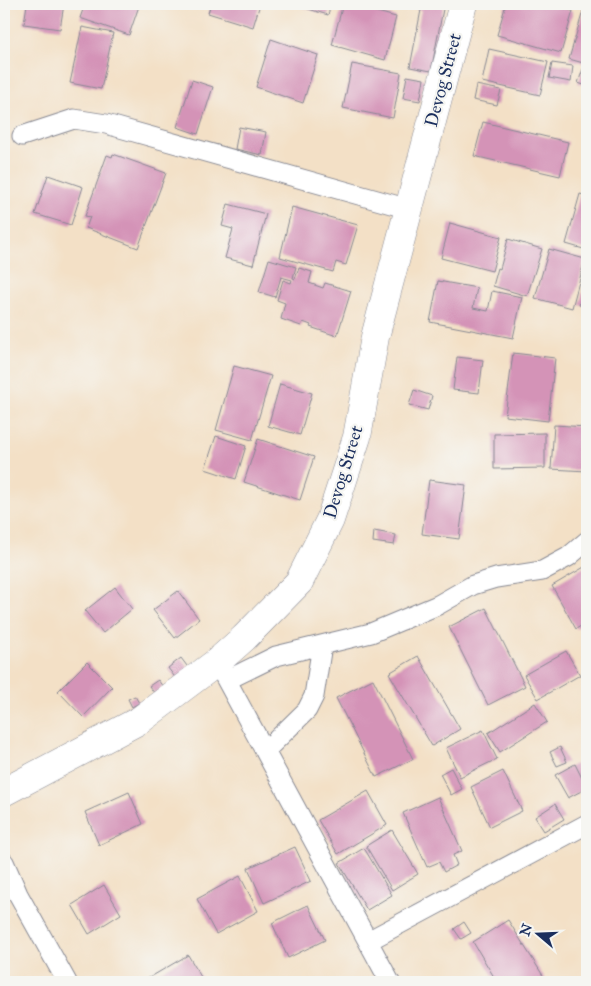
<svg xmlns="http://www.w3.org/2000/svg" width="591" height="986" viewBox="0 0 591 986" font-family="'IM FELL Great Primer',serif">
	<rect width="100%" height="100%" fill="#f6f6f2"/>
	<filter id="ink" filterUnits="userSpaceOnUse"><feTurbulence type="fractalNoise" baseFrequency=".02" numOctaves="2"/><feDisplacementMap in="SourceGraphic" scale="10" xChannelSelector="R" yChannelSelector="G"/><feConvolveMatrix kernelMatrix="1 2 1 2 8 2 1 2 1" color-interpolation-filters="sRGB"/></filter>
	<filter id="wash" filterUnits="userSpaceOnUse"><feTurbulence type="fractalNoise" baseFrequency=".0096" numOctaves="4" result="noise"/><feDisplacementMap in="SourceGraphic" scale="20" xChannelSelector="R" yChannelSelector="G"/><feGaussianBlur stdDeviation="1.12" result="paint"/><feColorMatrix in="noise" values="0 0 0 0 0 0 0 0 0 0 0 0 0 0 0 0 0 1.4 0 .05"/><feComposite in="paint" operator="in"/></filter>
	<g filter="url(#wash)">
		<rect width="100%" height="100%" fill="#f3e0c6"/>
		<g id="blocks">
			<path fill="#d493b7" d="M 27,4 L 64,4 L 60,29 L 24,24 Z
				M 85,4 L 131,4 L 139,6 L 129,35 L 80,18 Z
				M 211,4 L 260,4 L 253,27 L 208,13 Z
				M 292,4 L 331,4 L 328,15 Z
				M 343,4 L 347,4 L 396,17 L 385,60 L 332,45 Z
				M 409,4 L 444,4 L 431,71 L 410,67 L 421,10 L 408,7 Z
				M 506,4 L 549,4 L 573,11 L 561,53 L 497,35 Z
				M 585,4 L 587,4 L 587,64 L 569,59 Z
				M 82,27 L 113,33 L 101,89 L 70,83 Z
				M 271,39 L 318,55 L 303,103 L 256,87 Z
				M 489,49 L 548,62 L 540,95 L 482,82 Z
				M 552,63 L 573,66 L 571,82 L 549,78 Z
				M 352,64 L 401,73 L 393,118 L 343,108 Z
				M 583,69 L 587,71 L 587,86 L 578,83 Z
				M 407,76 L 424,79 L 420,101 L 403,98 Z
				M 192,80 L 213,87 L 198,134 L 177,127 Z
				M 476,85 L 501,90 L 497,105 L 473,100 Z
				M 483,122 L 568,142 L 560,176 L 474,156 Z
				M 239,127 L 266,132 L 262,155 L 235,149 Z
				M 113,154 L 166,173 L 138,248 L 86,228 L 90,217 L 85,216 L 107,155 L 112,157 Z
				M 48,175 L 83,187 L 71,225 L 35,214 Z
				M 580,194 L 587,196 L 587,250 L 566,244 Z
				M 228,204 L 266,214 L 253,265 L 225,258 L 233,229 L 222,226 Z
				M 292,207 L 358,225 L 346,265 L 336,262 L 333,272 L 280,257 Z
				M 450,223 L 501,237 L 492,271 L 441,258 Z
				M 508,239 L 542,249 L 527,296 L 493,286 L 498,268 L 500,269 Z
				M 549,249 L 585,259 L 572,308 L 535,298 Z
				M 269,259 L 296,267 L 293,278 L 295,279 L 299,268 L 312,272 L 309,283 L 323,288 L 325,283 L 351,291 L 337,336 L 310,327 L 311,325 L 303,322 L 301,326 L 281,319 L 285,303 L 277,300 L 283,280 L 291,283 L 292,280 L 281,277 L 275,297 L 259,292 Z
				M 587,278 L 587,307 L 579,305 Z
				M 438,281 L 477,288 L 473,308 L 488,311 L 492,291 L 522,297 L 513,338 L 430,322 Z
				M 513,353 L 555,358 L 548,421 L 505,416 Z
				M 457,357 L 483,360 L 479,393 L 453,390 Z
				M 234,366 L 271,376 L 252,440 L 216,430 Z
				M 280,384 L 312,393 L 300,435 L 268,426 Z
				M 414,390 L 432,396 L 428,410 L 409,405 Z
				M 554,425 L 587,427 L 587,471 L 551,469 Z
				M 545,433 L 545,468 L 494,469 L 494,434 Z
				M 216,436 L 246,446 L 236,479 L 205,469 Z
				M 258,439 L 314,457 L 300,500 L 244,482 Z
				M 429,480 L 466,485 L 459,539 L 422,534 Z
				M 374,531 L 396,535 L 394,545 L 373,542 Z
				M 586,566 L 587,568 L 587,622 L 576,629 L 552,586 Z
				M 115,587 L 132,609 L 103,633 L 85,611 Z
				M 178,591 L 199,619 L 175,638 L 153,610 Z
				M 486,608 L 525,686 L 488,705 L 449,627 Z
				M 566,651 L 580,675 L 538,699 L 524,675 Z
				M 418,656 L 460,729 L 432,746 L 389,673 Z
				M 181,658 L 190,670 L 177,680 L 168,668 Z
				M 87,662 L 112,687 L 83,717 L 58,691 Z
				M 373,679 L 413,759 L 376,777 L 336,698 Z
				M 158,680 L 163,687 L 155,694 L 149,686 Z
				M 135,696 L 139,703 L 132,707 L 128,699 Z
				M 535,703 L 547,722 L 500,752 L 488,733 Z
				M 483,730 L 497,759 L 460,777 L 446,748 Z
				M 560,747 L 567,762 L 557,766 L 550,752 Z
				M 575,764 L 587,788 L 568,798 L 555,775 Z
				M 451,768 L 462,789 L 451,795 L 440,774 Z
				M 503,771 L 522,811 L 490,827 L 471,787 Z
				M 368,791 L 387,825 L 338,854 L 318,820 Z
				M 129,792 L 143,824 L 99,845 L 85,812 Z
				M 438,797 L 462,851 L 453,855 L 457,865 L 444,872 L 439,862 L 427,867 L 403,813 Z
				M 555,804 L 564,819 L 544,831 L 535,817 Z
				M 392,830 L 418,874 L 392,890 L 366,846 Z
				M 295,847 L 311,881 L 264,903 L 248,868 Z
				M 364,848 L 392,895 L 367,910 L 339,863 Z
				M 240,876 L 258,911 L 216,934 L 197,899 Z
				M 104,885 L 121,914 L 89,934 L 72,905 Z
				M 308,905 L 325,940 L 288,958 L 272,923 Z
				M 508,920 L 547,982 L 497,982 L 473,942 Z
				M 464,922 L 471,933 L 461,939 L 454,929 Z
				M 188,955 L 204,982 L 142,982 Z"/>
		</g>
	</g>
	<g filter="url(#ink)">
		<use href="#blocks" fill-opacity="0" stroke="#878892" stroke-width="1"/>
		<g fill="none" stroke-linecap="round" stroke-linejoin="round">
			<defs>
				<path id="street" d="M 22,136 L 74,119 L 106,124 L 409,209
					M 221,670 L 390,982
					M 227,680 L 276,656 L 371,633 L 438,605 L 473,585 L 496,578 L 542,571 L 568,557 L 587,541
					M 265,751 L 307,710 L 314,696 L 322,645
					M 4,862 L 18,894 L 67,982
					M 368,941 L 587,824"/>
				<path id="secondary" d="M 4,792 L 140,720 L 217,662 L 244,638 L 299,582 L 330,520 L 357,437 L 375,337 L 463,4"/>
			</defs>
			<use href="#street" stroke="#878892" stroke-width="21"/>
			<use href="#secondary" stroke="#878892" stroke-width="29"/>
			<use href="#street" stroke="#fff" stroke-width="19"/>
			<use href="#secondary" stroke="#fff" stroke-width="28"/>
		</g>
	</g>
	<g text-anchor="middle" stroke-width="4.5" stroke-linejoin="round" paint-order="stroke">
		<g font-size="18" fill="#1b2f5e" stroke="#f6f6f2">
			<text transform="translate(443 80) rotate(-75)" y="6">Devog Street</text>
			<text transform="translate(343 472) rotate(-73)" y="6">Devog Street</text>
		</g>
	</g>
	<rect width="591" height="986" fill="none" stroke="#f6f6f2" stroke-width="20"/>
	<g transform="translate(538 934) rotate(289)" stroke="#f6f6f2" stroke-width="4" paint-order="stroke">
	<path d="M0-4L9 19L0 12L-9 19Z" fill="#1b2f5e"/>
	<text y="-8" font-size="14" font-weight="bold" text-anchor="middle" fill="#1b2f5e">N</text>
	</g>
</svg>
